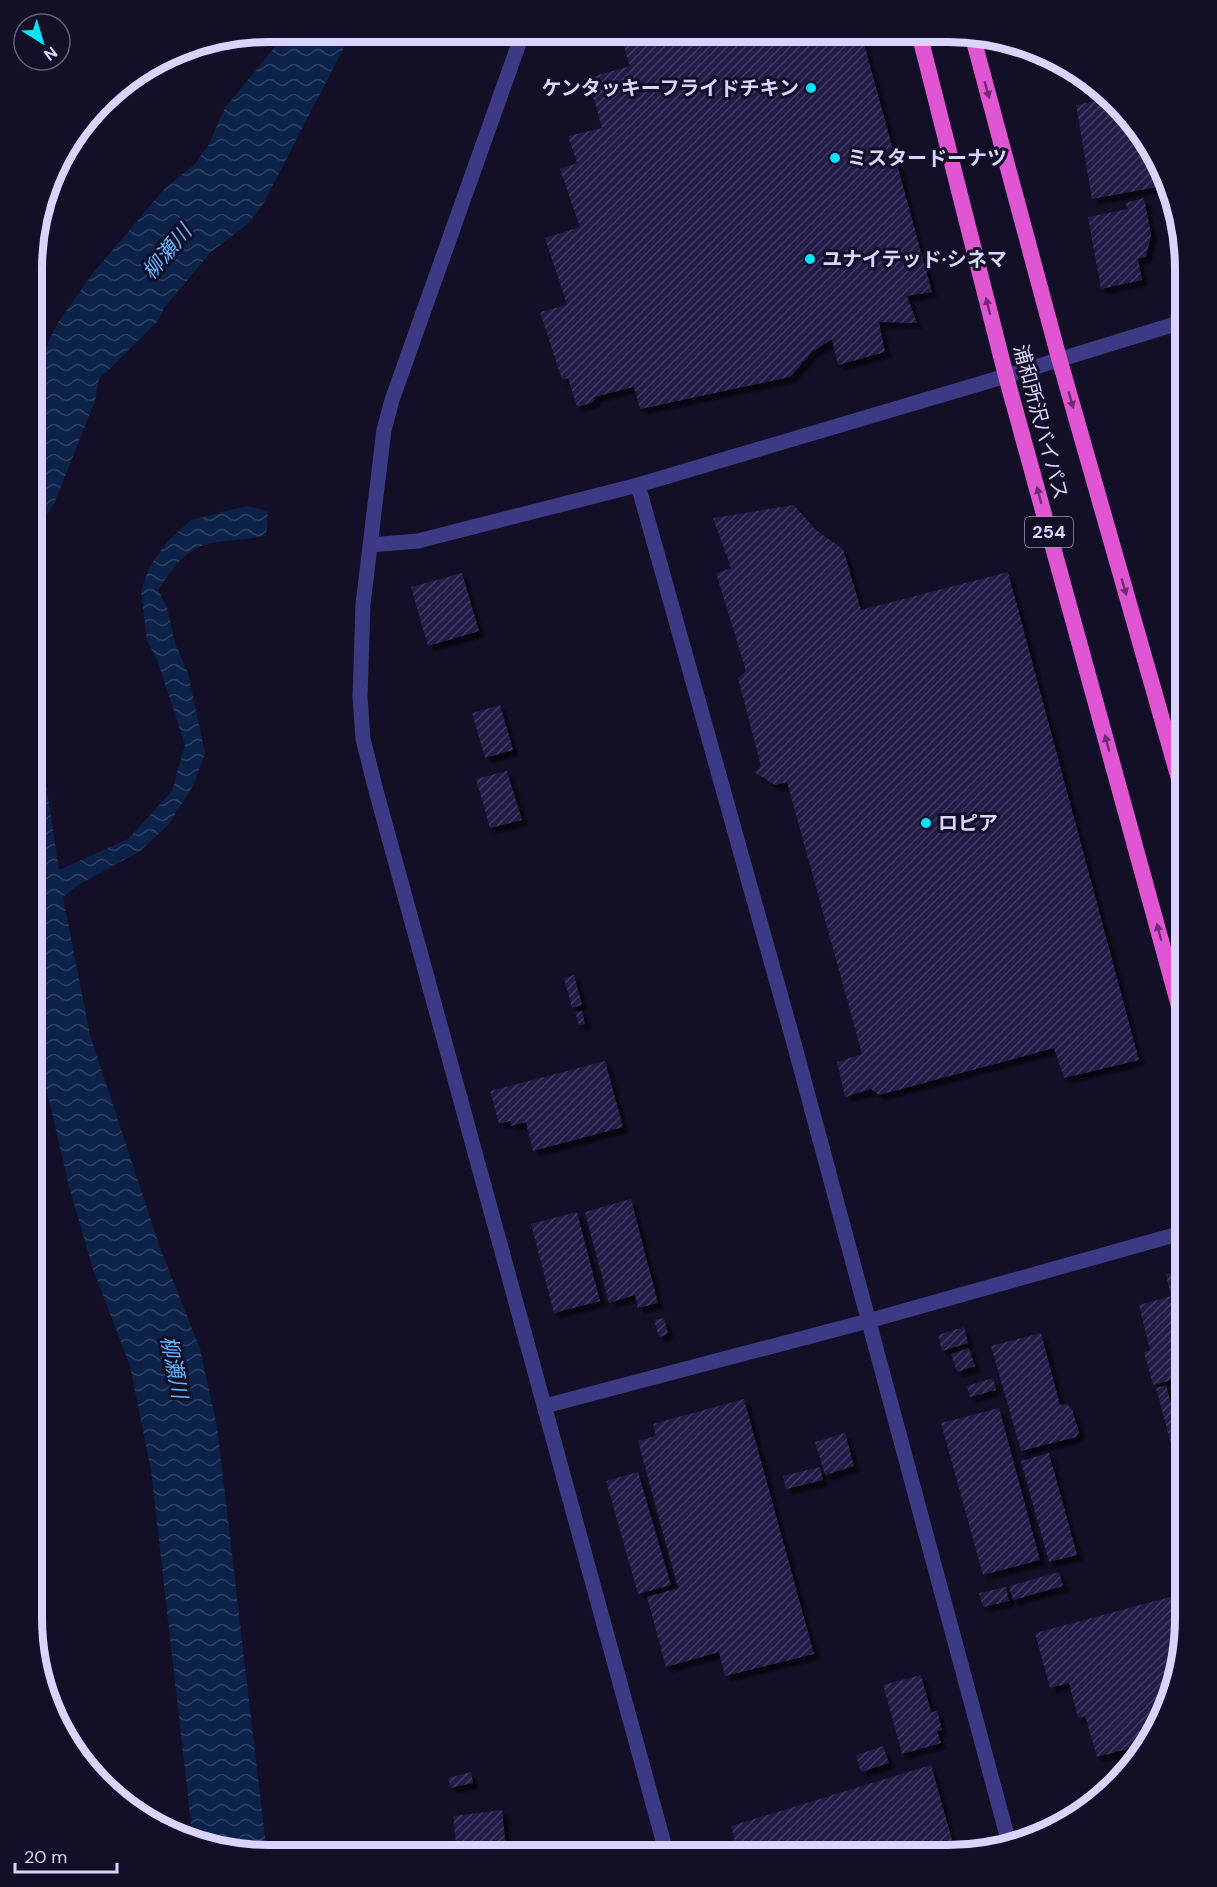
<svg xmlns="http://www.w3.org/2000/svg" width="1217" height="1887" viewBox="0 0 1217 1887" font-family="'DM Sans','Noto Sans JP',sans-serif">
	<defs>
		<pattern id="water-waves" width="16" height="10" patternUnits="userSpaceOnUse" patternTransform="scale(1.5)"><rect width="16" height="10" fill="#0c2248"/><path d="M0 5q4-4 8 0t8 0" fill="none" stroke="#2f4163"/></pattern>
		<pattern id="building-hatch" width="6" height="6" patternUnits="userSpaceOnUse" patternTransform="scale(1.5)"><rect width="6" height="6" fill="#241b47"/><path d="M-1 1l2-2M0 6l6-6M5 7l2-2" fill="none" stroke="#433b63"/></pattern>
		<filter id="shadow"><feDropShadow dx="5.5" dy="5.5" stdDeviation="1.5" flood-color="#0009"/></filter>
	</defs>
	<rect width="100%" height="100%" fill="#130f26"/>
	<path fill="url(#water-waves)" d="M 287,32 L 352,32 L 263,204 L 249,223 L 212,251 L 164,308 L 158,321 L 99,379 L 95,401 L 54,504 L 39,524 L 33,549 L 33,375 L 57,324 L 93,273 L 165,188 L 195,164 L 208,146 L 225,108 Z
		M 246,506 L 268,511 L 266,536 C 207,546 195,533 158,590 L 167,607 L 175,643 L 188,673 L 205,753 L 194,784 L 169,824 L 140,851 L 80,884 L 63,897 L 90,1035 L 159,1245 L 200,1349 L 217,1426 L 267,1854 L 238,1854 L 193,1841 L 151,1470 L 130,1366 L 93,1269 L 70,1190 L 32,1028 L 33,727 L 44,772 L 59,870 L 128,839 L 172,791 L 185,745 L 157,659 L 147,641 L 141,591 L 150,566 L 167,542 L 191,520 Z"/>
	<path fill="url(#building-hatch)" filter="url(#shadow)" d="M 620,33 L 861,33 L 932,292 L 907,296 L 917,323 L 879,322 L 885,352 L 838,365 L 832,339 L 812,352 L 790,377 L 640,409 L 634,387 L 594,397 L 594,402 L 577,407 L 568,378 L 562,380 L 540,312 L 567,305 L 545,238 L 580,227 L 560,169 L 577,163 L 568,136 L 602,128 L 588,78 L 630,66 Z
		M 1111,98 L 1136,124 L 1167,177 L 1168,185 L 1092,199 L 1076,105 Z
		M 1144,198 L 1151,234 L 1146,257 L 1138,259 L 1142,280 L 1101,289 L 1088,217 L 1128,209 L 1125,203 Z
		M 794,505 L 816,530 L 843,549 L 861,610 L 1008,572 L 1139,1060 L 1064,1078 L 1054,1048 L 879,1095 L 871,1089 L 845,1097 L 837,1062 L 862,1054 L 787,782 L 775,785 L 754,772 L 761,766 L 738,678 L 746,671 L 716,573 L 731,568 L 713,518 Z
		M 462,573 L 479,631 L 428,646 L 411,587 Z
		M 500,705 L 513,750 L 485,758 L 472,713 Z
		M 507,771 L 522,820 L 490,828 L 476,779 Z
		M 574,975 L 582,1005 L 572,1008 L 564,978 Z
		M 582,1011 L 585,1024 L 579,1025 L 575,1012 Z
		M 605,1061 L 623,1127 L 533,1151 L 526,1122 L 511,1126 L 510,1121 L 499,1124 L 490,1091 Z
		M 631,1199 L 658,1303 L 638,1308 L 635,1295 L 609,1303 L 585,1212 Z
		M 577,1212 L 600,1301 L 554,1313 L 531,1224 Z
		M 1181,1271 L 1185,1286 L 1185,1376 L 1153,1385 L 1144,1352 L 1150,1350 L 1139,1305 L 1171,1296 L 1166,1274 Z
		M 664,1318 L 668,1334 L 659,1337 L 654,1320 Z
		M 964,1327 L 968,1343 L 942,1351 L 938,1335 Z
		M 1041,1333 L 1060,1405 L 1067,1404 L 1072,1409 L 1079,1432 L 1076,1437 L 1021,1451 L 991,1346 Z
		M 969,1348 L 975,1366 L 957,1372 L 951,1354 Z
		M 993,1378 L 996,1390 L 970,1397 L 967,1386 Z
		M 1166,1385 L 1185,1456 L 1185,1485 L 1182,1486 L 1156,1388 Z
		M 744,1399 L 814,1654 L 725,1676 L 719,1652 L 666,1667 L 647,1597 L 678,1588 L 638,1441 L 656,1436 L 653,1424 Z
		M 999,1408 L 1040,1560 L 983,1575 L 941,1423 Z
		M 845,1433 L 854,1466 L 825,1475 L 815,1442 Z
		M 1049,1453 L 1077,1555 L 1049,1562 L 1021,1461 Z
		M 820,1467 L 823,1480 L 786,1489 L 783,1476 Z
		M 638,1472 L 671,1585 L 638,1594 L 606,1481 Z
		M 1059,1572 L 1063,1586 L 1013,1600 L 1009,1586 Z
		M 1006,1587 L 1009,1601 L 983,1607 L 979,1593 Z
		M 1185,1593 L 1185,1634 L 1173,1695 L 1149,1743 L 1097,1757 L 1085,1716 L 1078,1718 L 1069,1683 L 1050,1688 L 1035,1633 Z
		M 921,1675 L 931,1712 L 937,1711 L 942,1730 L 937,1731 L 941,1743 L 902,1754 L 883,1685 Z
		M 883,1746 L 889,1763 L 861,1772 L 856,1755 Z
		M 931,1765 L 956,1854 L 738,1855 L 731,1826 Z
		M 471,1772 L 473,1783 L 451,1788 L 448,1778 Z
		M 502,1810 L 506,1848 L 457,1853 L 453,1816 Z"/>
	<g fill="none" stroke-linecap="round" stroke-linejoin="round">
		<path stroke="#3d3a85" stroke-width="15" d="M 1177,323 L 1185,267
			M 1006,376 L 1185,321"/>
		<path stroke="#3d3a85" stroke-width="15" d="M 523,32 L 392,400 L 384,430 L 363,604 L 360,697 L 363,739 L 375,787 L 667,1855
			M 638,485 L 795,1047 L 1009,1843
			M 370,545 L 418,541 L 638,485 L 1006,376
			M 545,1406 L 868,1321 L 1185,1232"/>
		<path stroke="#e055d1" stroke-width="16" d="M 919,33 L 1006,376 L 1185,1028
			M 972,34 L 1059,358 L 1185,800"/>
	</g>
	<defs><path id="oneway-solid" d="M-6-.8H1V-3.2L6.5 0L1 3.2V.8H-6Z" transform="scale(1.5)"/></defs>
	<g fill="#6f2e73">
		<use href="#oneway-solid" transform="translate(987 90) rotate(74)"/>
		<use href="#oneway-solid" transform="translate(988 306) rotate(-104)"/>
		<use href="#oneway-solid" transform="translate(1071 400) rotate(74)"/>
		<use href="#oneway-solid" transform="translate(1039 495) rotate(-105)"/>
		<use href="#oneway-solid" transform="translate(1124 587) rotate(74)"/>
		<use href="#oneway-solid" transform="translate(1107 743) rotate(-105)"/>
		<use href="#oneway-solid" transform="translate(1159 932) rotate(-105)"/>
	</g>
	<g fill="#00e5ff" stroke="#130f26" stroke-width="2">
		<circle cx="811" cy="88" r="6"/>
		<circle cx="835" cy="158" r="6"/>
		<circle cx="810" cy="259" r="6"/>
		<circle cx="926" cy="823" r="6"/>
	</g>
	<g text-anchor="middle" stroke-width="6" stroke-linejoin="round" paint-order="stroke">
		<rect fill="#130f26" stroke="#9e99be" stroke-width="1.5" x="1025" y="517" width="48" height="30" rx="4.5"/>
		<g font-size="18" font-weight="bold" fill="#d9d4ff">
			<text x="1049" y="538">254</text>
		</g>
		<g font-size="20" font-weight="bold" fill="#d9d4ff" stroke="#130f26" text-anchor="start">
			<text x="799" y="95" text-anchor="end">ケンタッキーフライドチキン</text>
			<text x="847" y="165">ミスタードーナツ</text>
			<text x="822" y="266">ユナイテッド·シネマ</text>
			<text x="938" y="830">ロピア</text>
		</g>
		<g font-size="20" fill="#d9d4ff" stroke="#130f26">
			<text transform="translate(1041 422) rotate(75)" y="7">浦和所沢バイパス</text>
		</g>
		<g font-size="21" font-style="italic" fill="#62b6ff" stroke="#130f26">
			<text transform="translate(167 252) rotate(-50)" y="7">柳瀬川</text>
			<text transform="translate(174 1367) rotate(79)" y="7">柳瀬川</text>
		</g>
	</g>
	<path d="M0 0H1217V1887H0ZM269 42H948A227 227 0 0 1 1175 269V1618A227 227 0 0 1 948 1845H269A227 227 0 0 1 42 1618V269A227 227 0 0 1 269 42Z" fill="#130f26" fill-rule="evenodd"/>
	<path fill="none" stroke="#d9d4ff" stroke-width="8" d="M269 42H948A227 227 0 0 1 1175 269V1618A227 227 0 0 1 948 1845H269A227 227 0 0 1 42 1618V269A227 227 0 0 1 269 42Z"/>
	<g transform="translate(42 42) rotate(143)"><circle r="28" fill="#130f26" stroke="#625e7d" stroke-width="1.5"/>
	<path d="M0-4.5L10 22L0 15L-10 22Z" fill="#00e5ff"/>
	<text y="-9" font-size="16" font-weight="bold" text-anchor="middle" fill="#d9d4ff">N</text>
	</g>
	<path d="M15 1863v9h102v-9" fill="none" stroke="#d9d4ff" stroke-width="3"/>
	<text x="24" y="1863" font-size="18" fill="#d9d4ff" stroke="#130f26" stroke-width="4.5" paint-order="stroke">20 m</text>
</svg>
